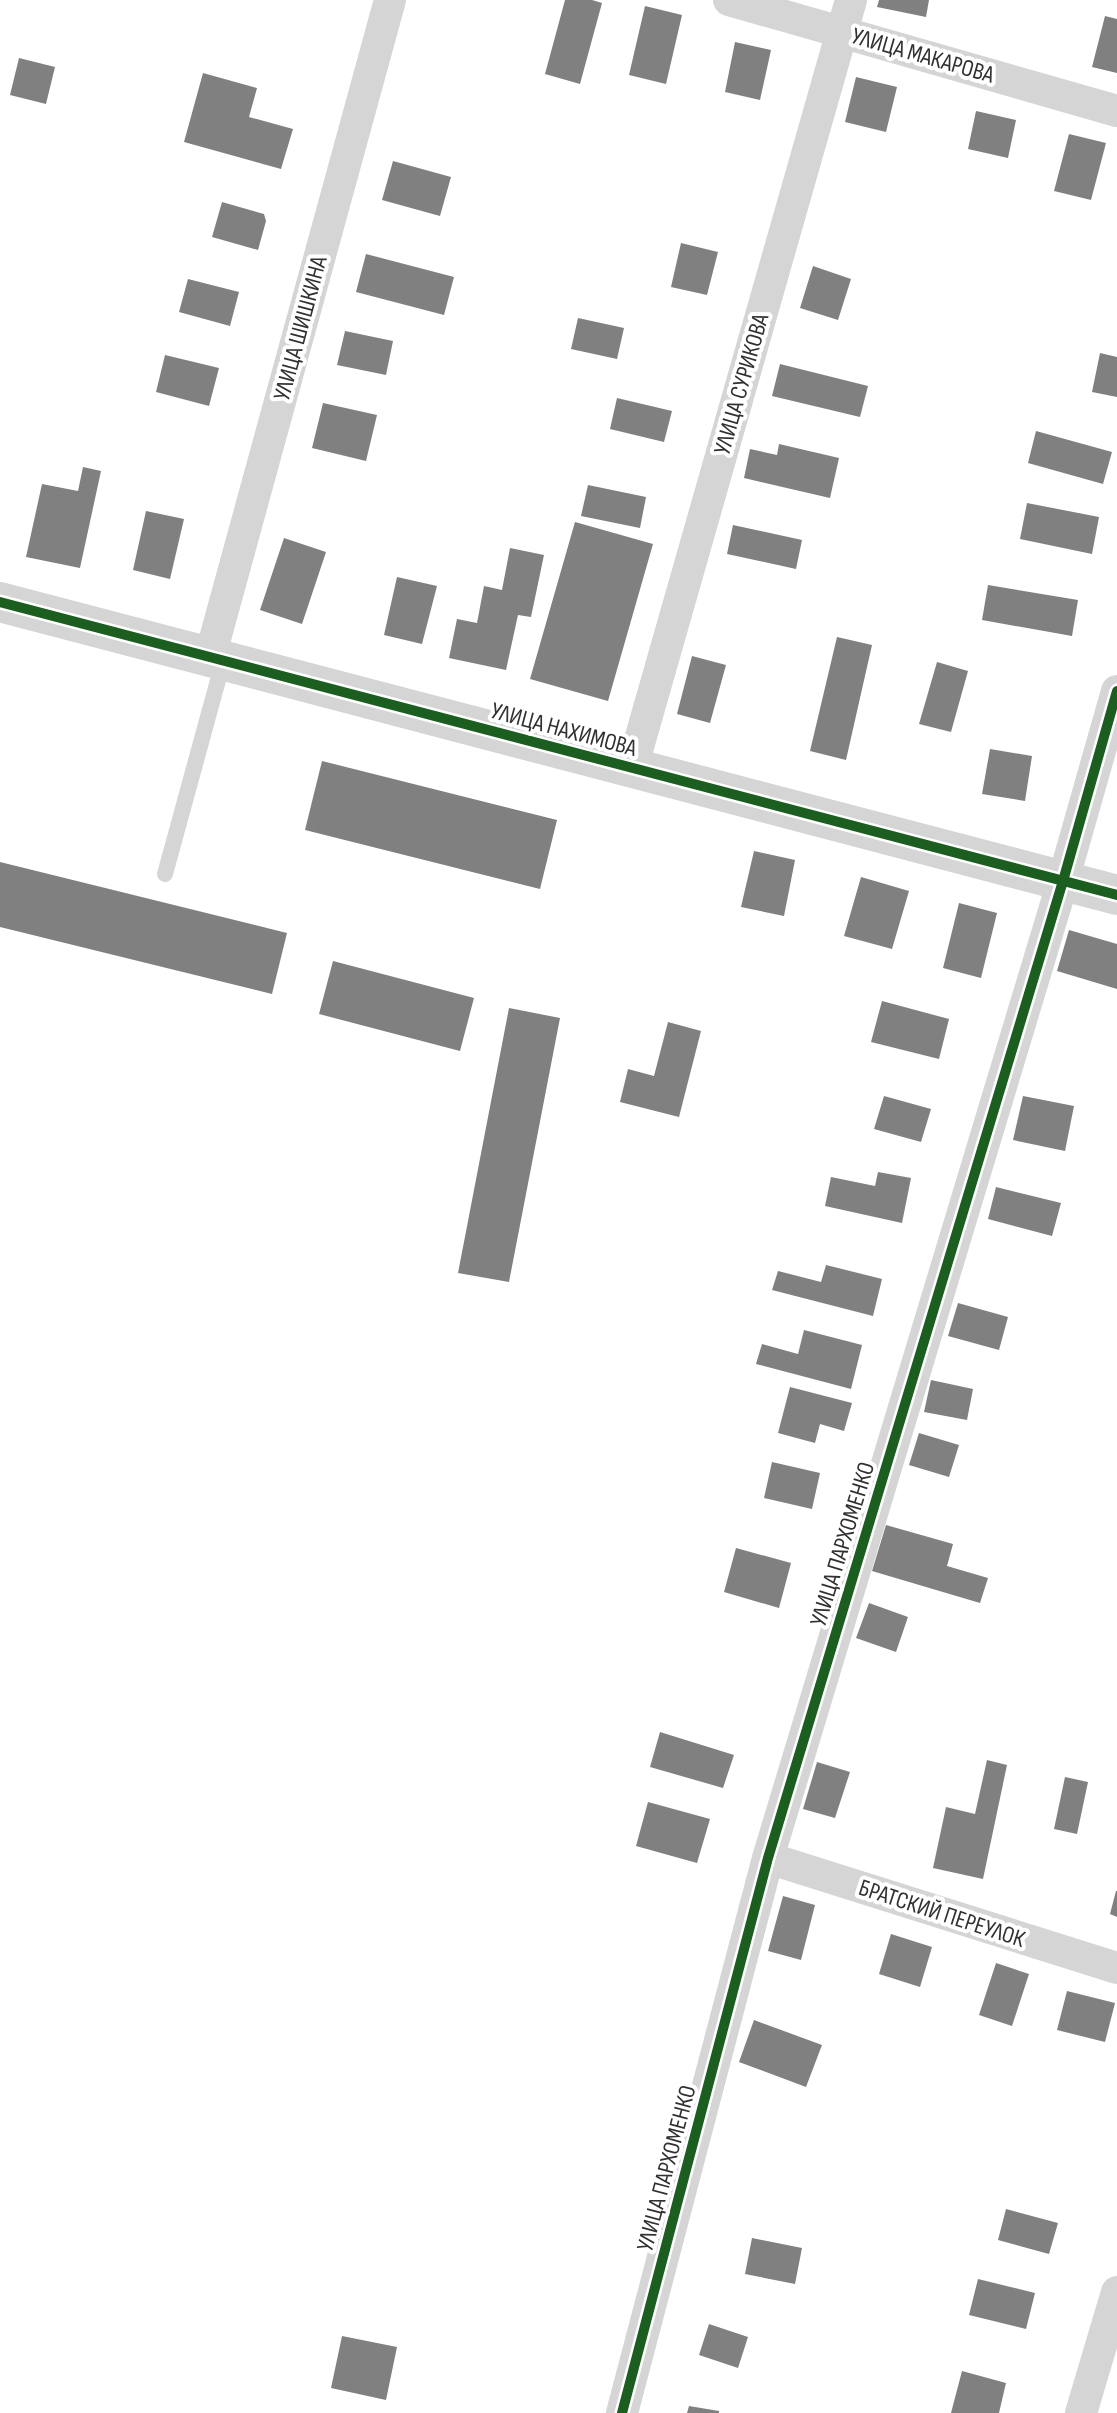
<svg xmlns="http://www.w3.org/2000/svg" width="1117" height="2413" viewBox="0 0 1117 2413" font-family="'Sofia Sans Condensed',sans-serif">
	<rect width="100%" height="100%" fill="#fff"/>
	<path fill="#808080" d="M 565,0 L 592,0 L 602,3 L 580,84 L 545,74 Z
		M 879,0 L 929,0 L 926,17 L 877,7 Z
		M 645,6 L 682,15 L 666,84 L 629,75 Z
		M 1105,16 L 1117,19 L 1117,73 L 1092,67 Z
		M 735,42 L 771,50 L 760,100 L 725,92 Z
		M 19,58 L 55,67 L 46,104 L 10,95 Z
		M 203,73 L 257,88 L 249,117 L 293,129 L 281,169 L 184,142 Z
		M 856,77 L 897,87 L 886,132 L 845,122 Z
		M 976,111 L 1016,120 L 1008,158 L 968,149 Z
		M 1069,134 L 1106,143 L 1091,200 L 1054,191 Z
		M 393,161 L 451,177 L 440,216 L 382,200 Z
		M 222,202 L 264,214 L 266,221 L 258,250 L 212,237 Z
		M 681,243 L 718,252 L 707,295 L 671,287 Z
		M 366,254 L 454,277 L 444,315 L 356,292 Z
		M 813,266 L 851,279 L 838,320 L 800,308 Z
		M 188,279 L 239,292 L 230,326 L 179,312 Z
		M 578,318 L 624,328 L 617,359 L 571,349 Z
		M 345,331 L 393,341 L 386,375 L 337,365 Z
		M 1100,353 L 1117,357 L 1117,397 L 1092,392 Z
		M 165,355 L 219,368 L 209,406 L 156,392 Z
		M 780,364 L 868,386 L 860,417 L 772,396 Z
		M 617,398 L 672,411 L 664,442 L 610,429 Z
		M 323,403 L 377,415 L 366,461 L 312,448 Z
		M 1036,431 L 1112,452 L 1103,484 L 1028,463 Z
		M 779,444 L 839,458 L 830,498 L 744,478 L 750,449 L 777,455 Z
		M 83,467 L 101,471 L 80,568 L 26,557 L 42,484 L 78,491 Z
		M 588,485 L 646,497 L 640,528 L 581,516 Z
		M 1027,503 L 1099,517 L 1092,554 L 1020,539 Z
		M 146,511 L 184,519 L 170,579 L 133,570 Z
		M 575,522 L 653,544 L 608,701 L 530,679 Z
		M 733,525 L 802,540 L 796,569 L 727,554 Z
		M 284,538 L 326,552 L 302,624 L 260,610 Z
		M 510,548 L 544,555 L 531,617 L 518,615 L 506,670 L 449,658 L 457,619 L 477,623 L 484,586 L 502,590 Z
		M 397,577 L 437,586 L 422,644 L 384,635 Z
		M 988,585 L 1078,600 L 1072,636 L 982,620 Z
		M 837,637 L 872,645 L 846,760 L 810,751 Z
		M 692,656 L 726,665 L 710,723 L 677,714 Z
		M 937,662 L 968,671 L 951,732 L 919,724 Z
		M 990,749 L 1032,756 L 1025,801 L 982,794 Z
		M 322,761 L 557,820 L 540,889 L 305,830 Z
		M 754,851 L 795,860 L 784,916 L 741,907 Z
		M 0,862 L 287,933 L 272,994 L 0,927 Z
		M 861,877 L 909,891 L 892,949 L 844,936 Z
		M 959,903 L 997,913 L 981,978 L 943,968 Z
		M 1069,930 L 1117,944 L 1117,989 L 1057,971 Z
		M 333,961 L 474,998 L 460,1051 L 319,1014 Z
		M 882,1001 L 949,1019 L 939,1059 L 871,1042 Z
		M 509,1008 L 560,1018 L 509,1282 L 458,1273 Z
		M 668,1022 L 701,1031 L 679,1117 L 620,1102 L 628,1069 L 654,1076 Z
		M 884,1096 L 931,1109 L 921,1142 L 874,1129 Z
		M 1023,1096 L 1074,1106 L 1065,1151 L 1013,1140 Z
		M 878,1172 L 911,1178 L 902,1223 L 825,1206 L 831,1177 L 875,1186 Z
		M 996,1187 L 1061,1203 L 1052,1236 L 988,1219 Z
		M 826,1265 L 882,1279 L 873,1316 L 772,1290 L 778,1271 L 821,1282 Z
		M 958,1303 L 1008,1317 L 999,1350 L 948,1336 Z
		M 804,1330 L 862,1345 L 851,1389 L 756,1364 L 762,1344 L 798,1354 Z
		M 931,1380 L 973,1389 L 967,1420 L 924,1412 Z
		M 790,1387 L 852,1403 L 844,1431 L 820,1424 L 815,1443 L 778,1433 Z
		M 919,1433 L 959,1445 L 949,1477 L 909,1465 Z
		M 772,1462 L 820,1473 L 812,1509 L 764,1498 Z
		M 886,1525 L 953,1544 L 947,1566 L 988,1578 L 980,1603 L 872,1571 Z
		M 736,1548 L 791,1563 L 779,1608 L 724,1592 Z
		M 869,1603 L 908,1617 L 896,1652 L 856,1638 Z
		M 660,1732 L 734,1755 L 723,1788 L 650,1767 Z
		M 987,1760 L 1007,1765 L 983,1879 L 933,1868 L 946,1807 L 975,1814 Z
		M 817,1762 L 850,1772 L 835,1818 L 803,1809 Z
		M 1065,1777 L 1088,1782 L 1077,1834 L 1054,1829 Z
		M 648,1802 L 710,1819 L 697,1863 L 636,1846 Z
		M 1116,1891 L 1117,1891 L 1117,1917 L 1110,1914 Z
		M 783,1896 L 815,1905 L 801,1960 L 768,1951 Z
		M 891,1934 L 932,1947 L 920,1987 L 879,1974 Z
		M 996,1963 L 1029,1974 L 1012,2026 L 979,2015 Z
		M 1067,1991 L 1115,2003 L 1105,2042 L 1057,2030 Z
		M 754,2020 L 822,2045 L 806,2087 L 739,2062 Z
		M 1006,2209 L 1058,2223 L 1049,2254 L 998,2240 Z
		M 752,2238 L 802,2248 L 795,2284 L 745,2274 Z
		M 978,2279 L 1035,2293 L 1026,2329 L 969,2315 Z
		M 709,2324 L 748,2337 L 738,2368 L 699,2355 Z
		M 342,2336 L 397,2347 L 386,2400 L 331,2388 Z
		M 962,2371 L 1006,2383 L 999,2413 L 951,2413 Z
		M 689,2406 L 719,2411 L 719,2413 L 687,2413 Z"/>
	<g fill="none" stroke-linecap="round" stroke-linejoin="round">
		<path stroke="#d5d5d5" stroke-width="16" d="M 165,874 L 223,662"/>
		<path stroke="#d5d5d5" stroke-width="32" d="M 729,0 L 1117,111
			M 210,657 L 390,0
			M 632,768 L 851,0
			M 768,1858 L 1117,1968
			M 622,2413 L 768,1858 L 1063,881 L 1117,691
			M 1081,2413 L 1117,2292"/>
		<path stroke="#d5d5d5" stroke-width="40" d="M 0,602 L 1117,895"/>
		<defs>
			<path id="cycleway" d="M 0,602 L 1117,895
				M 622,2413 L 768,1858 L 1063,881 L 1117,691"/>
		</defs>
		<use href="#cycleway" stroke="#fff" stroke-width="15"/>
		<use href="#cycleway" stroke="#1b5e20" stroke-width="10"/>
	</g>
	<g text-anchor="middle" stroke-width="8" stroke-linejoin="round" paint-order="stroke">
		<g font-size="24" fill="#313131" stroke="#fff">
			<text transform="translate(923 55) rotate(16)" y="8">УЛИЦА МАКАРОВА</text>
			<text transform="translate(300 328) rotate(-75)" y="8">УЛИЦА ШИШКИНА</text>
			<text transform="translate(741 384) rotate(-74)" y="8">УЛИЦА СУРИКОВА</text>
			<text transform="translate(564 729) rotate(15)" y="8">УЛИЦА НАХИМОВА</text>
			<text transform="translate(842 1544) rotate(-73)" y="8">УЛИЦА ПАРХОМЕНКО</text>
			<text transform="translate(942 1913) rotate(18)" y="8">БРАТСКИЙ ПЕРЕУЛОК</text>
			<text transform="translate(666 2168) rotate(-75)" y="8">УЛИЦА ПАРХОМЕНКО</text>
		</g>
	</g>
</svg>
